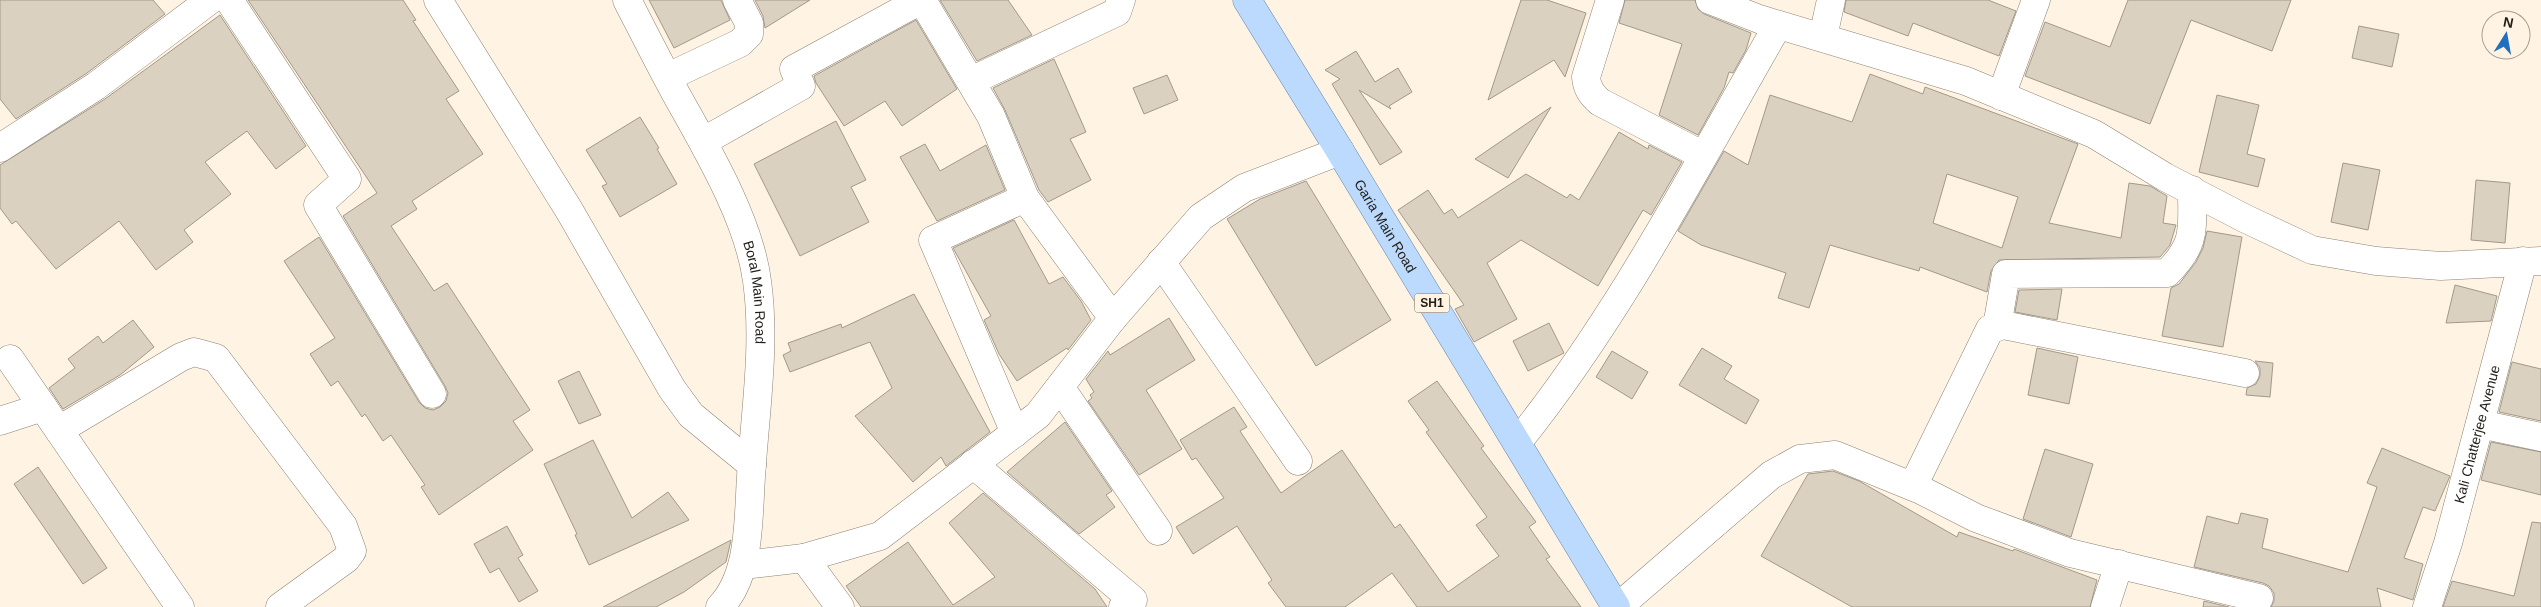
<svg xmlns="http://www.w3.org/2000/svg" width="2541" height="607" viewBox="0 0 2541 607" font-family="Helvetica,sans-serif">
	<rect width="100%" height="100%" fill="#fff4e3"/>
	<path fill="#dbd1c1" stroke="#a3998a" fill-rule="evenodd" d="M 0,0 L 153,0 L 165,14 L 87,73 L 16,119 L 0,99 Z
		M 248,0 L 403,0 L 416,20 L 413,21 L 459,91 L 446,99 L 483,154 L 412,201 L 417,209 L 391,226 L 434,291 L 447,283 L 530,410 L 513,421 L 533,450 L 439,515 L 421,487 L 425,485 L 391,435 L 383,441 L 365,414 L 362,417 L 338,381 L 331,386 L 310,354 L 335,338 L 284,261 L 319,237 L 419,402 L 425,408 L 433,410 L 440,407 L 446,401 L 448,393 L 445,386 L 343,216 L 377,193 Z
		M 649,0 L 721,0 L 730,20 L 674,48 Z
		M 755,0 L 810,0 L 765,28 L 763,16 Z
		M 940,0 L 1008,0 L 1032,35 L 977,61 Z
		M 1521,0 L 1547,0 L 1586,13 L 1565,77 L 1554,60 L 1488,100 Z
		M 1625,0 L 1695,0 L 1698,9 L 1704,14 L 1751,33 L 1746,50 L 1733,73 L 1729,72 L 1724,88 L 1698,135 L 1659,115 L 1682,44 L 1619,23 Z
		M 1846,0 L 1988,0 L 2016,11 L 1999,56 L 1913,23 L 1908,36 L 1844,12 Z
		M 2128,0 L 2291,0 L 2272,51 L 2191,20 L 2150,124 L 2025,76 L 2045,22 L 2110,47 Z
		M 220,15 L 306,146 L 276,169 L 247,131 L 205,162 L 231,194 L 184,230 L 193,242 L 156,270 L 119,221 L 56,269 L 16,221 L 12,224 L 0,208 L 0,165 L 105,99 Z
		M 916,20 L 957,89 L 902,126 L 885,101 L 844,126 L 816,83 L 814,76 Z
		M 2359,26 L 2399,34 L 2392,67 L 2352,58 Z
		M 1356,51 L 1375,82 L 1398,68 L 1412,92 L 1389,106 L 1391,109 L 1359,90 L 1402,152 L 1380,165 L 1332,84 L 1340,79 L 1325,70 Z
		M 1054,59 L 1086,132 L 1070,139 L 1091,180 L 1048,202 L 1039,190 L 1005,110 L 993,88 Z
		M 1870,74 L 1923,94 L 1925,87 L 2078,144 L 2049,223 L 2121,238 L 2129,183 L 2150,186 L 2167,196 L 2163,223 L 2176,225 L 2170,245 L 2160,257 L 1999,260 L 1991,271 L 1987,292 L 1920,267 L 1919,271 L 1830,245 L 1809,308 L 1778,298 L 1786,273 L 1701,245 L 1678,231 L 1724,151 L 1748,165 L 1770,95 L 1852,122 ZM 1947,174 L 2018,197 L 2002,248 L 1933,223 Z
		M 1167,75 L 1178,100 L 1144,114 L 1133,88 Z
		M 2217,95 L 2259,105 L 2247,154 L 2265,159 L 2258,187 L 2199,172 Z
		M 1551,107 L 1508,178 L 1475,159 Z
		M 640,117 L 659,148 L 657,149 L 677,184 L 620,217 L 602,186 L 607,184 L 586,150 Z
		M 836,121 L 866,180 L 851,187 L 869,222 L 800,256 L 754,164 Z
		M 1619,132 L 1648,149 L 1649,145 L 1682,162 L 1651,215 L 1643,210 L 1598,286 L 1521,240 L 1487,263 L 1517,319 L 1474,342 L 1455,309 L 1464,305 L 1398,210 L 1428,190 L 1444,214 L 1452,209 L 1458,218 L 1526,174 L 1567,198 L 1570,194 L 1579,200 Z
		M 925,144 L 940,171 L 986,145 L 1005,190 L 937,221 L 900,157 Z
		M 2343,163 L 2380,170 L 2368,230 L 2331,222 Z
		M 2476,180 L 2510,183 L 2505,243 L 2471,240 Z
		M 1306,181 L 1391,320 L 1316,366 L 1227,219 L 1260,199 Z
		M 1014,220 L 1049,284 L 1063,277 L 1081,301 L 1091,320 L 1068,350 L 1067,348 L 1017,381 L 999,354 L 984,320 L 991,316 L 953,248 Z
		M 2207,231 L 2242,237 L 2223,347 L 2162,336 L 2171,288 L 2179,284 L 2196,262 L 2203,248 Z
		M 2455,285 L 2497,296 L 2491,321 L 2446,323 Z
		M 2062,289 L 2057,320 L 2015,312 L 2019,290 Z
		M 914,294 L 990,432 L 946,466 L 941,457 L 913,482 L 855,416 L 892,388 L 870,342 L 790,372 L 783,355 L 791,351 L 788,343 L 841,324 L 842,328 Z
		M 1169,318 L 1195,360 L 1146,390 L 1182,449 L 1139,475 L 1088,401 L 1092,398 L 1090,395 L 1094,392 L 1086,379 L 1108,351 L 1110,355 Z
		M 133,320 L 154,347 L 120,375 L 63,409 L 49,388 L 75,368 L 68,359 L 98,336 L 103,343 Z
		M 1549,323 L 1564,353 L 1528,371 L 1513,341 Z
		M 1702,348 L 1732,366 L 1724,379 L 1759,400 L 1746,424 L 1679,385 Z
		M 2037,348 L 2078,357 L 2069,404 L 2028,395 Z
		M 1612,351 L 1648,372 L 1632,399 L 1596,377 Z
		M 2255,361 L 2273,363 L 2270,397 L 2246,395 L 2247,388 L 2256,384 L 2260,376 L 2260,368 Z
		M 2512,362 L 2541,369 L 2541,421 L 2499,412 Z
		M 579,371 L 601,415 L 579,424 L 558,381 Z
		M 1437,381 L 1484,446 L 1481,448 L 1536,522 L 1529,527 L 1550,557 L 1546,559 L 1581,607 L 1417,607 L 1392,573 L 1345,607 L 1286,607 L 1268,583 L 1272,580 L 1237,526 L 1193,554 L 1176,527 L 1224,498 L 1196,458 L 1192,460 L 1180,440 L 1234,407 L 1247,427 L 1240,431 L 1281,493 L 1342,450 L 1395,528 L 1400,524 L 1448,592 L 1499,556 L 1476,525 L 1487,517 L 1426,432 L 1429,430 L 1408,401 Z
		M 1065,422 L 1112,491 L 1106,495 L 1115,507 L 1079,534 L 1007,472 Z
		M 593,440 L 632,518 L 668,492 L 689,520 L 589,565 L 575,535 L 577,534 L 544,464 Z
		M 2491,442 L 2541,452 L 2541,495 L 2481,480 Z
		M 2382,448 L 2450,476 L 2435,511 L 2423,507 L 2404,558 L 2423,564 L 2413,600 L 2377,588 L 2381,607 L 2271,607 L 2274,601 L 2274,593 L 2269,586 L 2263,583 L 2194,567 L 2207,516 L 2238,524 L 2241,513 L 2268,519 L 2262,548 L 2348,572 L 2377,487 L 2367,483 Z
		M 2045,449 L 2093,464 L 2071,537 L 2023,519 Z
		M 38,467 L 107,568 L 83,584 L 14,484 Z
		M 1833,471 L 1859,481 L 1957,537 L 1959,532 L 2013,551 L 2014,549 L 2097,580 L 2090,607 L 1852,607 L 1761,556 L 1808,474 Z
		M 983,493 L 1095,589 L 1107,607 L 861,607 L 846,586 L 908,542 L 953,605 L 995,577 L 949,523 Z
		M 2532,522 L 2541,523 L 2541,607 L 2443,607 L 2452,581 L 2514,596 Z
		M 507,526 L 523,555 L 518,558 L 538,591 L 519,602 L 499,568 L 490,573 L 474,544 Z
		M 731,540 L 726,562 L 684,592 L 656,607 L 603,607 Z
		M 2204,601 L 2229,607 L 2203,607 Z"/>
	<g fill="none" stroke-linecap="round" stroke-linejoin="round">
		<defs>
			<g id="street">
				<path d="M 229,0 L 347,179 L 318,205 L 432,394"/>
				<path d="M 438,0 L 569,210 L 672,389 L 691,415 L 752,465"/>
				<path d="M 922,0 L 991,116 L 1025,198 L 1113,318"/>
				<path d="M 1610,0 L 1586,77 C 1587,89 1592,95 1600,102 L 1702,155"/>
				<path d="M 1710,0 L 1759,19 L 1966,81 L 2094,134 L 2165,177 L 2244,218 L 2312,250 L 2376,261 L 2441,266 L 2541,261"/>
				<path d="M 1823,37 L 1831,0"/>
				<path d="M 668,77 L 740,43 L 749,34 L 749,23 L 737,0"/>
				<path d="M 971,81 L 1117,12 L 1121,0"/>
				<path d="M 2001,96 L 2036,0"/>
				<path d="M 704,141 L 801,86 L 794,69 L 921,0"/>
				<path d="M 0,148 L 96,86 L 210,0"/>
				<path d="M 1161,262 L 1298,461"/>
				<path d="M 1997,327 L 2006,274 L 2167,273 C 2197,243 2192,229 2192,190"/>
				<path d="M 10,359 L 180,607"/>
				<path d="M 1060,387 L 1158,531"/>
				<path d="M 0,421 L 43,407"/>
				<path d="M 2480,424 L 2541,437"/>
				<path d="M 59,430 L 181,357 L 194,352 L 216,358 L 343,526 L 352,551 L 346,559 L 280,607"/>
				<path d="M 1015,433 L 933,240 L 1025,198"/>
				<path d="M 1517,443 C 1620,315 1696,167 1778,25"/>
				<path d="M 973,464 L 1133,600 L 1123,607"/>
				<path d="M 1913,486 L 1990,329 L 2003,325 L 2245,373"/>
				<path d="M 804,558 L 880,536 L 1038,415 L 1113,318 L 1201,217 L 1244,188 L 1340,151"/>
				<path d="M 743,565 L 804,558 L 840,607"/>
				<path d="M 1618,607 L 1771,475 L 1800,459 L 1835,455 L 1921,490 L 1976,518 L 2070,553 L 2259,598"/>
				<path d="M 2105,607 L 2119,564"/>
				<path id="s1" d="M 2427,607 L 2448,543 L 2523,261"/>
			</g>
			<g id="secondary">
				<path id="s2" d="M 627,0 C 643,31 659,63 676,94 C 706,148 749,219 757,281 C 766,344 755,413 751,477 C 748,519 751,575 720,607"/>
			</g>
			<g id="primary">
				<path id="s3" d="M 1247,0 L 1340,151 L 1616,607"/>
			</g>
		</defs>
		<use href="#street" stroke="#8c8273" stroke-width="29"/>
		<use href="#secondary" stroke="#8c8273" stroke-width="29"/>
		<use href="#primary" stroke="#6888ac" stroke-width="29"/>
		<use href="#street" stroke="#fff" stroke-width="28"/>
		<use href="#secondary" stroke="#fff" stroke-width="28"/>
		<use href="#primary" stroke="#bbdafd" stroke-width="28"/>
	</g>
	<g text-anchor="middle" stroke-width="4" stroke-linejoin="round" paint-order="stroke">
		<rect fill="#fff4e3" stroke="#645e55" stroke-width="1" x="1414.5" y="293.5" width="35" height="19" rx="4"/>
		<g font-size="12" font-weight="bold" fill="#211d18">
			<text x="1432" y="307">SH1</text>
		</g>
		<g font-size="14" fill="#211d18" stroke="#fff4e3">
			<text dy="5" stroke="none"><textPath href="#s3" startOffset="265">Garia Main Road</textPath></text>
			<text dy="5" stroke="none"><textPath href="#s2" startOffset="322">Boral Main Road</textPath></text>
			<text dy="5" stroke="none"><textPath href="#s1" startOffset="180">Kali Chatterjee Avenue</textPath></text>
		</g>
	</g>
	<g transform="translate(2506 35) rotate(11)"><circle r="24" fill="#fff4e3" stroke="#a69e92"/>
	<path d="M0-4L9 19L0 12L-9 19Z" fill="#226fbe"/>
	<text y="-8" font-size="14" font-weight="bold" text-anchor="middle" fill="#211d18">N</text>
	</g>
</svg>
